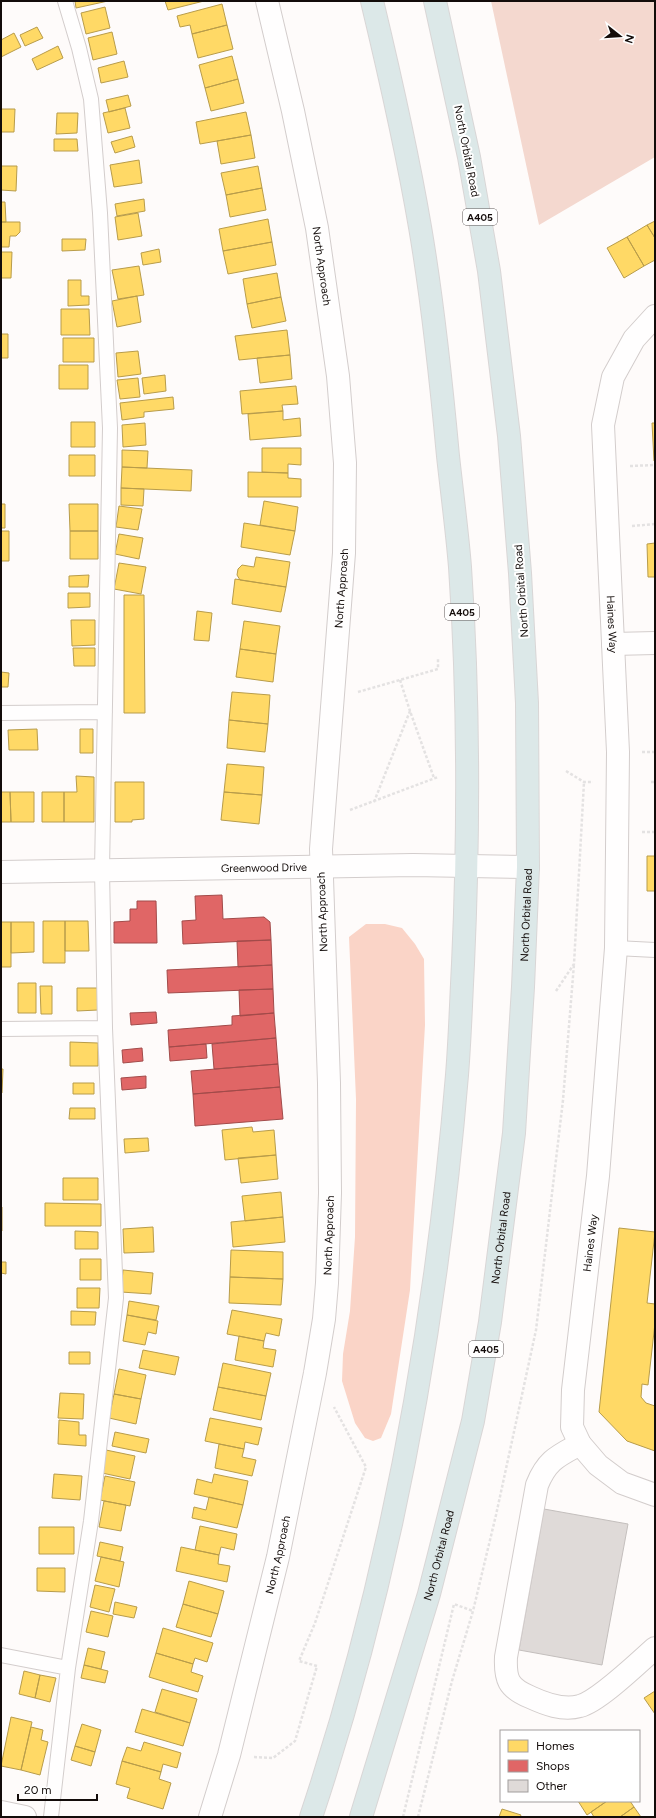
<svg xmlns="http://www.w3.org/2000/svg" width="656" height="1818" viewBox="0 0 656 1818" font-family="Figtree,sans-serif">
	<rect width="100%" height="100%" fill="#fefbfa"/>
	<path fill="#f4d8cf" d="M 491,1 L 655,1 L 655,157 L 539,225 Z"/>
	<path fill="#fad4c7" d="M 366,924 L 385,924 L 402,928 L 415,944 L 424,959 L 425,1025 L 410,1290 L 391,1414 L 381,1438 L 373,1441 L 365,1438 L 355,1423 L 342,1381 L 343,1354 L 350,1311 L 355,1237 L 356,1099 L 349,937 Z"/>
	<path fill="#ffd966" stroke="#b89c4a" d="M 75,1 L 108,1 L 76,8 Z
		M 165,1 L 204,1 L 168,10 Z
		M 222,4 L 227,25 L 192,34 L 190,25 L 180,27 L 177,16 Z
		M 105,7 L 110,28 L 86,34 L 81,13 Z
		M 227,25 L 233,49 L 198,58 L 192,34 Z
		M 37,27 L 43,38 L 25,46 L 20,35 Z
		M 112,32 L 117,54 L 93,60 L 88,38 Z
		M 14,33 L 21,47 L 1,57 L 1,40 Z
		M 58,46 L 63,58 L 37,70 L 32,59 Z
		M 232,56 L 238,79 L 205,88 L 199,65 Z
		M 124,61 L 128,77 L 101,83 L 98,68 Z
		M 238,79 L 244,103 L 211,111 L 205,88 Z
		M 128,95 L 131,106 L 109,112 L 106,100 Z
		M 125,108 L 130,128 L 108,133 L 103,113 Z
		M 1,109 L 15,109 L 14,132 L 1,132 Z
		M 246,112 L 251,135 L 200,144 L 196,122 Z
		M 57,113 L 78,113 L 77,133 L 56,134 Z
		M 251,135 L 255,158 L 221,164 L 217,141 Z
		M 132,136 L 135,147 L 115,153 L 111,142 Z
		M 54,139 L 77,139 L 78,151 L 54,151 Z
		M 139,160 L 142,183 L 114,187 L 110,165 Z
		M 1,166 L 17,166 L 16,191 L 1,190 Z
		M 258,166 L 262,188 L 226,195 L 221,173 Z
		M 262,188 L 266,210 L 230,217 L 226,195 Z
		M 144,199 L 145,211 L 117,216 L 115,204 Z
		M 1,202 L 5,202 L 6,222 L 1,222 Z
		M 138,213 L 142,236 L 118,240 L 115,217 Z
		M 268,219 L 272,242 L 223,251 L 219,229 Z
		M 655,221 L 655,238 L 647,225 Z
		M 1,222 L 20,222 L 20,232 L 16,236 L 10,236 L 9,247 L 1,247 Z
		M 647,225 L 655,238 L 655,260 L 644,266 L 627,237 Z
		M 627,237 L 644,266 L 624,278 L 607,248 Z
		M 62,239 L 86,239 L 85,250 L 62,251 Z
		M 272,242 L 276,265 L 228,274 L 223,251 Z
		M 159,249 L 161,262 L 143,265 L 141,253 Z
		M 1,252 L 12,252 L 11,278 L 1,278 Z
		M 139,266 L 144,295 L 118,299 L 112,270 Z
		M 277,273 L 281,297 L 247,304 L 243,279 Z
		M 68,280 L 81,280 L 81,296 L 89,296 L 89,305 L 68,306 Z
		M 137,296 L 141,322 L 117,327 L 112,301 Z
		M 281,297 L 286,321 L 252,328 L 247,304 Z
		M 61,309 L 89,309 L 90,335 L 61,335 Z
		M 287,330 L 290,355 L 239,360 L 235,336 Z
		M 1,334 L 8,334 L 8,358 L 1,358 Z
		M 63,338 L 94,338 L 94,362 L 63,362 Z
		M 138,351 L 141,374 L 118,377 L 116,353 Z
		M 290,355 L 292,379 L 260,383 L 257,358 Z
		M 59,365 L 88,365 L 88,389 L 59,389 Z
		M 165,375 L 166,391 L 144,394 L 142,378 Z
		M 138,378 L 140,397 L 120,399 L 117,380 Z
		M 296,386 L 298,404 L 282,405 L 283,411 L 242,414 L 240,391 Z
		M 173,397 L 174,409 L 144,412 L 144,417 L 122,420 L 120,403 Z
		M 283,411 L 283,420 L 300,418 L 301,436 L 250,440 L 248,414 Z
		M 71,422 L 95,422 L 95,447 L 71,447 Z
		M 145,423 L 146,445 L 123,447 L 122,425 Z
		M 652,423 L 655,423 L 655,461 L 654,461 Z
		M 262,448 L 301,448 L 301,465 L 288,464 L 288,473 L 262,472 Z
		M 122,450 L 148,451 L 147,468 L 122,467 Z
		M 69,455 L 95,455 L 95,476 L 69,476 Z
		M 122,467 L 192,470 L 191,491 L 121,488 Z
		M 248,472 L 288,473 L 288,478 L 301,479 L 301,497 L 248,497 Z
		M 121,488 L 144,489 L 143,506 L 121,505 Z
		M 264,501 L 298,507 L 295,531 L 260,525 Z
		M 1,504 L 5,504 L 5,528 L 1,528 Z
		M 69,504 L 98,504 L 98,531 L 70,531 Z
		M 119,506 L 142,509 L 138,530 L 116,527 Z
		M 244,523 L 295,531 L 290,555 L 241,547 Z
		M 1,531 L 9,531 L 9,561 L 1,561 Z
		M 70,531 L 98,531 L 98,559 L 70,559 Z
		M 119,534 L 143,538 L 139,559 L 115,554 Z
		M 655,543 L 655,577 L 648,577 L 647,544 Z
		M 256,557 L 290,562 L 286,587 L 240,580 L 237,575 L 238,569 L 242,565 L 254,567 Z
		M 119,563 L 146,567 L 141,594 L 114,589 Z
		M 89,575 L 88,587 L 69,587 L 69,576 Z
		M 235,579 L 286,587 L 281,612 L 232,604 Z
		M 68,593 L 90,593 L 90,607 L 68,608 Z
		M 124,595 L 144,595 L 145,713 L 124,713 Z
		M 197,611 L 212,613 L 209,641 L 194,640 Z
		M 71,620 L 95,620 L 95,645 L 72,646 Z
		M 244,621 L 280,626 L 276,654 L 240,649 Z
		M 73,648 L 95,648 L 95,666 L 74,666 Z
		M 240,649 L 276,654 L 273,682 L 236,677 Z
		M 1,672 L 9,673 L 8,687 L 1,687 Z
		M 232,692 L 270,695 L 268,724 L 229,720 Z
		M 229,720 L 268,724 L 265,752 L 227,748 Z
		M 37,729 L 38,750 L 9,750 L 8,730 Z
		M 80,729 L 93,729 L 93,753 L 80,753 Z
		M 227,764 L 264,767 L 262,795 L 224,792 Z
		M 76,776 L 94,777 L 94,822 L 64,822 L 64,792 L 77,792 Z
		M 115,782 L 144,782 L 144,819 L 132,820 L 132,822 L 115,822 Z
		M 1,792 L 10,792 L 11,822 L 1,822 Z
		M 10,792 L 34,792 L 34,822 L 11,822 Z
		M 42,792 L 64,792 L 64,822 L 42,822 Z
		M 224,792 L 262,795 L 259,824 L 221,820 Z
		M 647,856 L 655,856 L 655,891 L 647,891 Z
		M 43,921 L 65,921 L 65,963 L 43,963 Z
		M 65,921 L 88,921 L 89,951 L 65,951 Z
		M 1,922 L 11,922 L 11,967 L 1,967 Z
		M 11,922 L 34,922 L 34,952 L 11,953 Z
		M 18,983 L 36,983 L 36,1013 L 18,1013 Z
		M 40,986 L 52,986 L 52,1014 L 41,1014 Z
		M 77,988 L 98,988 L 98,1010 L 77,1011 Z
		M 70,1042 L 98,1043 L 98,1066 L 70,1066 Z
		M 1,1069 L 3,1069 L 2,1093 L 1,1093 Z
		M 73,1083 L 94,1083 L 94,1094 L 73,1094 Z
		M 70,1108 L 95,1108 L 95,1119 L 69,1119 Z
		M 252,1127 L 253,1132 L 274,1130 L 276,1155 L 225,1160 L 222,1130 Z
		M 148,1138 L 149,1151 L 125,1153 L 124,1139 Z
		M 276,1155 L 278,1179 L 241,1183 L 238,1158 Z
		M 63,1178 L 98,1178 L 98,1200 L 63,1200 Z
		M 281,1192 L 283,1217 L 245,1221 L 242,1196 Z
		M 45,1203 L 101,1204 L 101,1226 L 45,1226 Z
		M 1,1207 L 2,1207 L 2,1231 L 1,1231 Z
		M 283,1217 L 285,1242 L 233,1247 L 231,1222 Z
		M 153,1227 L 154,1252 L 124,1253 L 123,1229 Z
		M 619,1228 L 655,1232 L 647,1303 L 655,1304 L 655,1323 L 648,1385 L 642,1384 L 641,1397 L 646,1403 L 655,1406 L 655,1451 L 627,1441 L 599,1412 Z
		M 75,1231 L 98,1232 L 98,1249 L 75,1249 Z
		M 231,1250 L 283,1252 L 283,1279 L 230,1277 Z
		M 80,1259 L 101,1259 L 101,1280 L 80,1280 Z
		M 1,1262 L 6,1262 L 6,1274 L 1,1273 Z
		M 123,1270 L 153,1273 L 151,1294 L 121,1292 Z
		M 230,1277 L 283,1279 L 281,1305 L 229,1303 Z
		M 77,1288 L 100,1288 L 99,1308 L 77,1308 Z
		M 129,1301 L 159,1306 L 156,1320 L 127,1315 Z
		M 232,1310 L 282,1319 L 279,1336 L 266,1333 L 264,1341 L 227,1334 Z
		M 71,1311 L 96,1312 L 95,1325 L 71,1325 Z
		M 127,1315 L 158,1321 L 156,1334 L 148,1332 L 145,1345 L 123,1341 Z
		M 239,1336 L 264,1341 L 263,1348 L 276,1350 L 273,1367 L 235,1360 Z
		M 143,1350 L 179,1357 L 175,1375 L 139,1368 Z
		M 69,1352 L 90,1352 L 90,1364 L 69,1364 Z
		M 223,1363 L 271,1373 L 266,1396 L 218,1387 Z
		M 119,1369 L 146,1375 L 141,1399 L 114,1394 Z
		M 218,1387 L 266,1396 L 261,1420 L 213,1410 Z
		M 60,1393 L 84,1394 L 83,1419 L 58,1418 Z
		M 114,1394 L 141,1399 L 136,1424 L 109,1418 Z
		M 210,1418 L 262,1428 L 258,1445 L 245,1442 L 244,1449 L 205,1441 Z
		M 59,1420 L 79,1422 L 79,1435 L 86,1435 L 86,1446 L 58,1444 Z
		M 115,1432 L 149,1439 L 146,1453 L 112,1446 Z
		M 219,1444 L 244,1449 L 242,1457 L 256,1460 L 252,1476 L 215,1468 Z
		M 106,1450 L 135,1456 L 130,1479 L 102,1473 Z
		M 54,1474 L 82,1476 L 80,1500 L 52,1498 Z
		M 214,1474 L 248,1481 L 243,1505 L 194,1494 L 197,1479 L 212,1483 Z
		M 105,1476 L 135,1482 L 130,1506 L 100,1500 Z
		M 209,1497 L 243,1505 L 237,1528 L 192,1518 L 194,1507 L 206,1510 Z
		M 104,1501 L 126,1505 L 121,1531 L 99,1527 Z
		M 200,1526 L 237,1534 L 234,1550 L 221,1547 L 219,1555 L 195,1550 Z
		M 39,1527 L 74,1527 L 74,1554 L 39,1554 Z
		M 100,1542 L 123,1547 L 120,1561 L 97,1556 Z
		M 181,1547 L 219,1555 L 218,1564 L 230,1566 L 227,1582 L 176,1571 Z
		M 101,1557 L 124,1562 L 119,1587 L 95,1581 Z
		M 37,1568 L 65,1568 L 65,1592 L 37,1591 Z
		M 189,1581 L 224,1591 L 218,1614 L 183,1604 Z
		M 95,1585 L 115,1589 L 109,1612 L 90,1607 Z
		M 115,1602 L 137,1607 L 134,1618 L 113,1614 Z
		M 183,1604 L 218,1614 L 211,1637 L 176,1627 Z
		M 91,1611 L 113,1616 L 108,1637 L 86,1632 Z
		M 163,1628 L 213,1643 L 207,1662 L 195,1658 L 193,1664 L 156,1653 Z
		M 88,1648 L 105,1652 L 101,1669 L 84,1665 Z
		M 156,1653 L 193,1664 L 191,1672 L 203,1676 L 198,1692 L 149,1677 Z
		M 84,1665 L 108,1671 L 105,1683 L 81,1678 Z
		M 24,1671 L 40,1675 L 35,1698 L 19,1694 Z
		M 40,1675 L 56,1678 L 50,1702 L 35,1698 Z
		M 162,1689 L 197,1699 L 190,1723 L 155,1712 Z
		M 655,1691 L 655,1714 L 644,1698 Z
		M 142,1709 L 190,1723 L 183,1746 L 135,1732 Z
		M 11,1717 L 32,1722 L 21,1770 L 1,1766 Z
		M 82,1724 L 101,1730 L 95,1752 L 75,1746 Z
		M 31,1727 L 43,1730 L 41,1740 L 48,1742 L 40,1775 L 21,1770 Z
		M 144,1742 L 181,1753 L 177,1768 L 163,1764 L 161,1772 L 122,1761 L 127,1747 L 141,1751 Z
		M 75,1746 L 95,1752 L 91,1766 L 71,1760 Z
		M 122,1761 L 161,1772 L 159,1779 L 171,1783 L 163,1809 L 127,1798 L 130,1788 L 116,1784 Z
		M 578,1801 L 607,1801 L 587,1815 Z
		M 607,1801 L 630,1801 L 634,1807 L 620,1817 L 594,1817 L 591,1812 Z
		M 634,1807 L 641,1817 L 620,1817 Z
		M 502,1809 L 521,1815 L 520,1817 L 499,1817 Z"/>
	<path fill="#e06666" stroke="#a24b4a" d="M 222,895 L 223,919 L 264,917 L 270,922 L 271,940 L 183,944 L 182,921 L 196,920 L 195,896 Z
		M 137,901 L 156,901 L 157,943 L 114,943 L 114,922 L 130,921 L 130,909 L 137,909 Z
		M 271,940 L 272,965 L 238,967 L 237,941 Z
		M 272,965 L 273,989 L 168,993 L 167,970 Z
		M 273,989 L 274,1013 L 240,1016 L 239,990 Z
		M 156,1012 L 157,1023 L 131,1025 L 130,1013 Z
		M 274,1013 L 276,1038 L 169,1047 L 168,1030 L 232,1025 L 232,1016 Z
		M 276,1038 L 278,1064 L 214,1069 L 212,1044 Z
		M 206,1044 L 207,1058 L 170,1061 L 169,1047 Z
		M 142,1048 L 143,1061 L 123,1063 L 122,1050 Z
		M 278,1064 L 280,1087 L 193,1094 L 191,1071 Z
		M 146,1076 L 146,1088 L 122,1090 L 121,1078 Z
		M 280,1087 L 283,1119 L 195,1126 L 193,1094 Z"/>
	<path fill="#dfdad8" stroke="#c4bfbd" d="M 544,1509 L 628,1524 L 602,1665 L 519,1650 Z"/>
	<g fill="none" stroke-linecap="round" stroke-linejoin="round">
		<defs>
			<path id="service" d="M 1,713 L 105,712
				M 616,948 L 655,950
				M 1,1029 L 105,1028
				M 1,1655 L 68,1668
				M 51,1817 L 68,1668 L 91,1521 L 116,1298 L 105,1028 L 102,870 L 110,428 L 100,213 L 91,99 L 79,48 L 65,1"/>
			<g id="minor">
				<path id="s1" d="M 655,316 L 634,339 L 613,377 L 603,425 L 618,752 L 616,948 L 598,1176 L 573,1390 L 572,1427 L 580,1444 L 598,1465 L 622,1483 L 655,1495"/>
				<path d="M 613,644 L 655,643"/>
				<path id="s2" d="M 1,872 L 413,865 L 528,867"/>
				<path d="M 580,1444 C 558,1456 547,1460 537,1485 L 506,1657 C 505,1679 508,1688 530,1697 C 545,1704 563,1711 580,1706 C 599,1701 639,1662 655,1648"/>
				<path d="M 1,1812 L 25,1817"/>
				<path id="s3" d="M 210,1817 L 229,1755 L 278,1557 L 315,1373 L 324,1319 L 327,1283 L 330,1193 L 329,1083 L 321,849 L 344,553 L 345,463 L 338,376 L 317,228 L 293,111 L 267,1"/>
			</g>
			<g id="trunk">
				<path d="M 311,1817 C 391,1577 436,1327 457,1075 C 460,1038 461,1001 463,964 C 469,832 469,699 460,567 C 457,530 452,493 448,456 C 441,380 433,303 420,227 C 407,151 390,76 372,1"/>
				<path id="s4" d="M 361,1817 L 429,1594 L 473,1421 L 490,1322 L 514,1133 L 523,987 L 528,867 L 527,703 L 520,573 L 509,436 L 489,271 L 469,157 L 435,1"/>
			</g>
		</defs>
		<use href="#service" stroke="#d3cdcc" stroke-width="16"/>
		<use href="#minor" stroke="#d3cdcc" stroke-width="24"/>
		<use href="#trunk" stroke="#d9d6d6" stroke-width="24"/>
		<path stroke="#e4e2e2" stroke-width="2.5" stroke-dasharray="3 2" stroke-linecap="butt" d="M 630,466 L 655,465
			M 632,526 L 655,524
			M 400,680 L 410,711
			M 358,692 L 438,669 L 438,659
			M 642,752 L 655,752
			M 566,771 L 584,782 L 593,782
			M 651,782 L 655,782
			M 374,802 L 410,711 L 434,778
			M 350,810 L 438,777
			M 642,832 L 655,832
			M 556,991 L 574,964 L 584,782
			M 254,1757 L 273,1758 L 295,1741 L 317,1666 L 299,1661 L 315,1623 L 366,1467 L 334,1407
			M 403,1817 L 454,1604 L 473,1611
			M 418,1817 L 452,1681 L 473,1611 L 496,1515 L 536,1330 L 563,1100 L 574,964"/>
		<use href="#service" stroke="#fffefe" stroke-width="14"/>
		<use href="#minor" stroke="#fffefe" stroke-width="22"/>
		<use href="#trunk" stroke="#dce8e8" stroke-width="22"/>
	</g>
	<g text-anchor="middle" stroke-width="4" stroke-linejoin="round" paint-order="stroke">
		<g fill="#fff" stroke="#5a5554" stroke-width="1">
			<rect x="463" y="209" width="34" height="16" rx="3"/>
			<rect x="445" y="604" width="34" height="16" rx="3"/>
			<rect x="469" y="1341" width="34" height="16" rx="3"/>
		</g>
		<g font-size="10" font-weight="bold" fill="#130c0a">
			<text x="480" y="221">A405</text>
			<text x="462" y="616">A405</text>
			<text x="486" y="1353">A405</text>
		</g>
		<g font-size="11" fill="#130c0a" stroke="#fff">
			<text transform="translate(467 151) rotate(79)" y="4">North Orbital Road</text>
			<text transform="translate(322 266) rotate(82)" y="4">North Approach</text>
			<text dy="4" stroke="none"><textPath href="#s3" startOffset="1243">North Approach</textPath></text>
			<text transform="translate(521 591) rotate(-94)" y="4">North Orbital Road</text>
			<text dy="4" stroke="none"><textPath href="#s1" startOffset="323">Haines Way</textPath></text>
			<text dy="4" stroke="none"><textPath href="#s2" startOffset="263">Greenwood Drive</textPath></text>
			<text transform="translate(322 912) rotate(-92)" y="4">North Approach</text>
			<text dy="4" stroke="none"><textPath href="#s4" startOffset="921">North Orbital Road</textPath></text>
			<text dy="4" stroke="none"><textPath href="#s3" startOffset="595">North Approach</textPath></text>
			<text dy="4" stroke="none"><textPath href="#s4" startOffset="597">North Orbital Road</textPath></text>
			<text transform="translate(590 1243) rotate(-83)" y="4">Haines Way</text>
			<text dy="4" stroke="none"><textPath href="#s3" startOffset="271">North Approach</textPath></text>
			<text dy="4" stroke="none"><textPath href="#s4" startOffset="273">North Orbital Road</textPath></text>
		</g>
	</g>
	<rect width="656" height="1818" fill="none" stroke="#130c0a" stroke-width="4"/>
	<rect x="500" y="1730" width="140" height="72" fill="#ffffff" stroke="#a19e9d"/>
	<rect x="508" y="1740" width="20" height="12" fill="#ffd966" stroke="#a19e9d"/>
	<text x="536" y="1750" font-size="12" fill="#130c0a">Homes</text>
	<rect x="508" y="1760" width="20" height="12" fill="#e06666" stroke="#a19e9d"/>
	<text x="536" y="1770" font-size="12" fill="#130c0a">Shops</text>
	<rect x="508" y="1780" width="20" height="12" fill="#dfdad8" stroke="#a19e9d"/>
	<text x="536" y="1790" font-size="12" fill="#130c0a">Other</text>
	<g transform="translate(620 36) rotate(107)" stroke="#ffffff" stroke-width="3" paint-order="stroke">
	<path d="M0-3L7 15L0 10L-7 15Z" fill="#130c0a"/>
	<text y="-6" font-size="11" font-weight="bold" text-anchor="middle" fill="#130c0a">N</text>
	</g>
	<path d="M18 1794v6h79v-6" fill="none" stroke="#130c0a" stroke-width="2"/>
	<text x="24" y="1794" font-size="12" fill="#130c0a" stroke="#ffffff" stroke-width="3" paint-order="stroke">20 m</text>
</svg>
